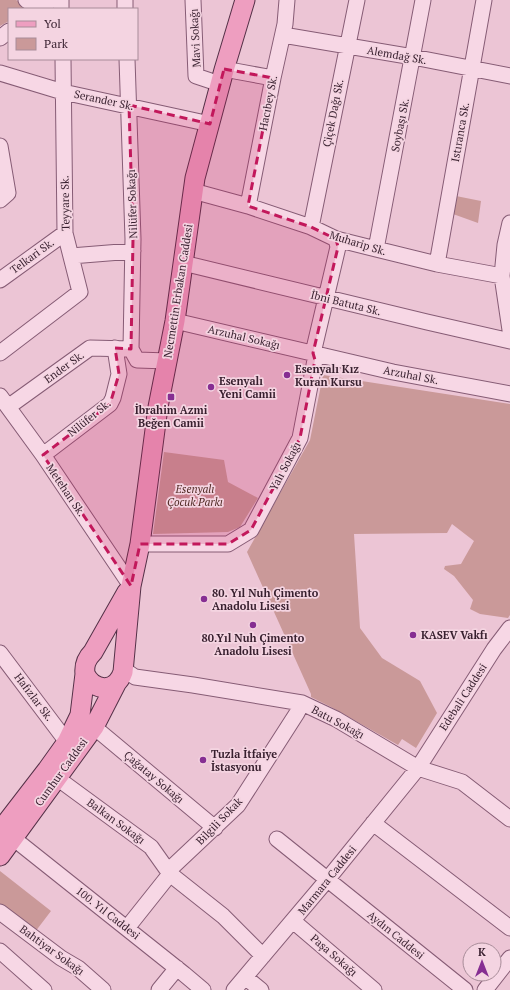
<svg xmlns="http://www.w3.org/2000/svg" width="510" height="990" viewBox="0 0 510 990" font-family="'PT Serif',serif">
	<rect width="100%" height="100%" fill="#ecc5d5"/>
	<path fill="#ca9999" d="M 0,0 L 16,0 L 31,8 L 29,9 L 9,9 L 9,21 L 0,26 Z
		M 456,196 L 481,201 L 478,223 L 453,214 Z
		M 323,375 L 510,404 L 510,615 L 508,618 L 480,614 L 470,609 L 473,600 L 454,576 L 444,569 L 445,566 L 461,564 L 474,541 L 452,524 L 447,533 L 354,534 L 360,628 L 382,658 L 420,681 L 437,713 L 416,748 L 402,739 L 398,745 L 331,707 L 311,697 L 311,694 L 247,552 L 310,440 Z
		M 164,452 L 224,460 L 228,482 L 258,498 L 240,527 L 228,532 L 153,534 Z
		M 0,871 L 51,911 L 35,932 L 0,905 Z"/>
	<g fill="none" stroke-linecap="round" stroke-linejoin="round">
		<defs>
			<path id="minor" d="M 26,0 L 39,8
				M 61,0 L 61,9
				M 125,0 L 125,9
				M 193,0 L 196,76 L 220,84
				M 38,9 L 51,0
				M 283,35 L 413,57 L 510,76
				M 0,38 L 9,31
				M 127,59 L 133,239 L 131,349
				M 224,69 L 273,78
				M 0,73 L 63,92 L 210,124
				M 0,146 L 8,193 L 0,200
				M 193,191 L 248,206 L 311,227 L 336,239 L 376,249 L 437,264 L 502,276
				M 248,206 L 273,78 L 285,24 L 287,0
				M 510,223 L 505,245 L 502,276 L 510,330
				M 311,227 L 357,0
				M 376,249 L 423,0
				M 71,256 L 133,251
				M 183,263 L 427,322 L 510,341
				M 437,264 L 484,0
				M 0,280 L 65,233
				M 175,321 L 393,372 L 510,394
				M 0,353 L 80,292 L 65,233 L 63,59
				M 0,396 L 43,455 L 131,586
				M 8,407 L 90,348 L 131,349 L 137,360 L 168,361
				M 43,455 L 110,404 L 113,398 L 119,374 L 115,348
				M 140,544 L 228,544 L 251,530 L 300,438 L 315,360 L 313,353 L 338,247 L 336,239
				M 0,653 L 67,742
				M 123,669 L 135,677 L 193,685 L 302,703 L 336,719 L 418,768 L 462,782 L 510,819
				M 94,727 L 215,828
				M 57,778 L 151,847 L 168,871
				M 373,823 L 510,928
				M 13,838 L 184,974 L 203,990
				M 277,839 L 465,990
				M 170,874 L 223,916 L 263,956
				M 0,912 L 61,958 L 78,968 L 103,990
				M 293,921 L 374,990
				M 127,928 L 170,874 L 168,871 L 238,805 L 297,713 L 302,703
				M 0,951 L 44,990
				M 245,977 L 261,990
				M 159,990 L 177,968
				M 234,990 L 327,880 L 418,768 L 494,649 L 510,628
				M 485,990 L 510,958"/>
			<path id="major" d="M 85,674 C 94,692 116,693 123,672 L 131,586 L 140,544 L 158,407 L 175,321 L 195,178 L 224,70 L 245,0
				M 0,831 L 47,770 L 67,742 L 80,715 L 85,674 C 84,665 86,659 93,652 L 127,592
				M 0,856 L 94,727 L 116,684"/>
		</defs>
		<use href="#minor" stroke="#865c75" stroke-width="17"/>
		<use href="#major" stroke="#543047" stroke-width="21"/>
		<use href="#minor" stroke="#f7d7e5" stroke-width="15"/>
		<use href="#major" stroke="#ee9ec0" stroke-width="19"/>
	</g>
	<path fill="#c2185b" fill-opacity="0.2" stroke="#c2185b" stroke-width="3" stroke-dasharray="8 5" stroke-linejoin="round" d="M 224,69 L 273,78 L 248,206 L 311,227 L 336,239 L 338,247 L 313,353 L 315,360 L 300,438 L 251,530 L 228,544 L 140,544 L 131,586 L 43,455 L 110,404 L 119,374 L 115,348 L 131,349 L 133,239 L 129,105 L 210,124 Z"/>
	<g fill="#862e92" stroke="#f4d4e1" stroke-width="1.5">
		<circle cx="287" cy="375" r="4"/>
		<circle cx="211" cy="387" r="4"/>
		<rect x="167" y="393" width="8" height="8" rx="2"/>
		<circle cx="204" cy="599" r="4"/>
		<circle cx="253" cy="625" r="4"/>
		<circle cx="413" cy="635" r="4"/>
		<circle cx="203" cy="760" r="4"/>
	</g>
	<g text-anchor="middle" stroke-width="3.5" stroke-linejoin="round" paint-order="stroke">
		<g font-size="11" fill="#371f2e" stroke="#f4d4e1">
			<text transform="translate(195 38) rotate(-93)" y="4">Mavi Sokağı</text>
			<text transform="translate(397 55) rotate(10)" y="4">Alemdağ Sk.</text>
			<text transform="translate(104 100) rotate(12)" y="4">Serander Sk.</text>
			<text transform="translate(268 103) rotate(-79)" y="4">Hacıbey Sk.</text>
			<text transform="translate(333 113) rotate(-79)" y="4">Çiçek Dağı Sk.</text>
			<text transform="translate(400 125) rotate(-79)" y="4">Soybaşı Sk.</text>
			<text transform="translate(460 132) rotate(-80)" y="4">Istıranca Sk.</text>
			<text transform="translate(65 203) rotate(-91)" y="4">Teyyare Sk.</text>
			<text transform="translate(132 204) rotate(-92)" y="4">Nilüfer Sokağı</text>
			<text transform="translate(358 243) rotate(17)" y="4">Muharip Sk.</text>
			<text transform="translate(32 256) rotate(-36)" y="4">Telkari Sk.</text>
			<text transform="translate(178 291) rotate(-81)" y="4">Necmettin Erbakan Caddesi</text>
			<text transform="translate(346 303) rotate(14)" y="4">İbni Batuta Sk.</text>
			<text transform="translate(244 337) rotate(13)" y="4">Arzuhal Sokağı</text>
			<text transform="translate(64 367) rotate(-36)" y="4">Ender Sk.</text>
			<text transform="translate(411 375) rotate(11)" y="4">Arzuhal Sk.</text>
			<text transform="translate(89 418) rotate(-39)" y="4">Nilüfer Sk.</text>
			<text transform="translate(285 466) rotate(-62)" y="4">Yalı Sokağı</text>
			<text transform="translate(66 490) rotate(56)" y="4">Metehan Sk.</text>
			<text transform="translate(34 697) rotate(53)" y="4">Hafızlar Sk.</text>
			<text transform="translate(463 697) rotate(-57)" y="4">Edebali Caddesi</text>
			<text transform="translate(338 722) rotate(28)" y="4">Batu Sokağı</text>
			<text transform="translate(61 772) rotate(-54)" y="4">Cumhur Caddesi</text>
			<text transform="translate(154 777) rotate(40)" y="4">Çağatay Sokağı</text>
			<text transform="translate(116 821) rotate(36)" y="4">Balkan Sokağı</text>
			<text transform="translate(219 821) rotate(-46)" y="4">Bilgili Sokak</text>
			<text transform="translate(327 880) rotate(-51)" y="4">Marmara Caddesi</text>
			<text transform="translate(108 913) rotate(38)" y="4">100. Yıl Caddesi</text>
			<text transform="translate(396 935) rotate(39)" y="4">Aydın Caddesi</text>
			<text transform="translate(52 950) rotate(36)" y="4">Bahtiyar Sokağı</text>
			<text transform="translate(334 955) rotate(41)" y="4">Paşa Sokağı</text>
		</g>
		<g font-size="11" font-weight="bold" fill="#371f2e" stroke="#f4d4e1" text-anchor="start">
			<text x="295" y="373">Esenyalı Kız<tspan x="295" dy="13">Kuran Kursu</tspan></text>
			<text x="219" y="385">Esenyalı<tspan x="219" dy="13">Yeni Camii</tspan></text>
			<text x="171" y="414" text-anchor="middle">İbrahim Azmi<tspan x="171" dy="13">Beğen Camii</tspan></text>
			<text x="212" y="597">80. Yıl Nuh Çimento<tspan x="212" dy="13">Anadolu Lisesi</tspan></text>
			<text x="421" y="639">KASEV Vakfı</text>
			<text x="253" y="642" text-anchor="middle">80.Yıl Nuh Çimento<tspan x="253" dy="13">Anadolu Lisesi</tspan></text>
			<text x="211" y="758">Tuzla İtfaiye<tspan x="211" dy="13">İstasyonu</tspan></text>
		</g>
		<g font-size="11" font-style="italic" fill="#522c26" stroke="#f4d4e1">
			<text x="195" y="493">Esenyalı<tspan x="195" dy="13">Çocuk Parkı</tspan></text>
		</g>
	</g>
	<rect x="8" y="8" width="130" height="52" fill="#f4d4e1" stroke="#a88c99"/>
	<rect x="16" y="21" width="20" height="6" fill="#ee9ec0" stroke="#a88c99"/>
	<text x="44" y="28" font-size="12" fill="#371f2e">Yol</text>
	<rect x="16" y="38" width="20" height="12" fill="#ca9999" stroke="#a88c99"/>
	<text x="44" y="48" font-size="12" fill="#371f2e">Park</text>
	<g transform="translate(482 962)"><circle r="19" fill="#f4d4e1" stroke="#a88c99"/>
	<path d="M0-3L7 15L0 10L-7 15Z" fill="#862e92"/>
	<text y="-6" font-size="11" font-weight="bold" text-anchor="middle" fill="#371f2e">K</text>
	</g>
</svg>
